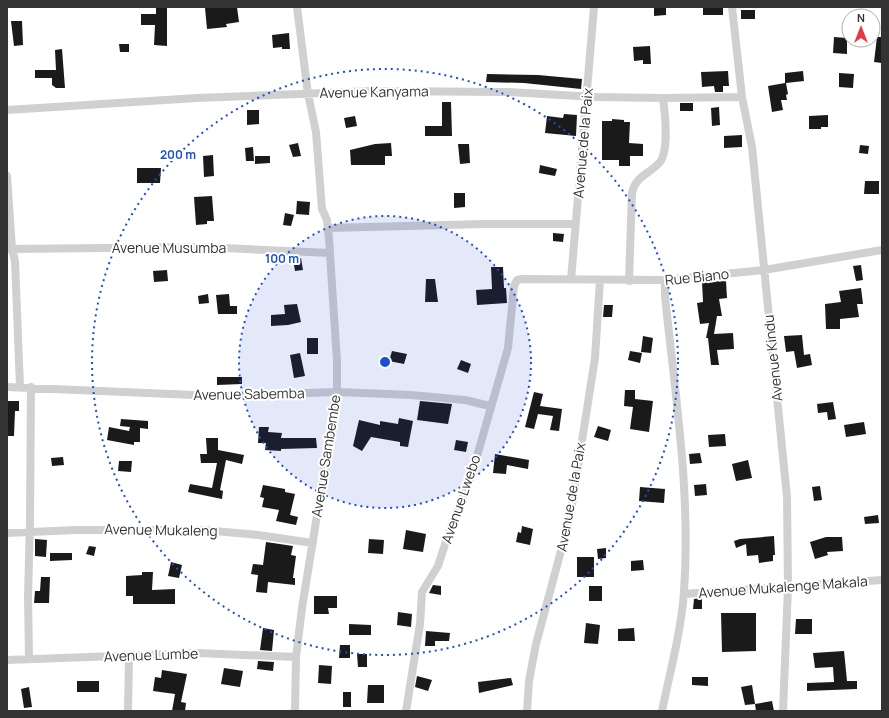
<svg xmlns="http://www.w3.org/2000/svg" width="889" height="718" viewBox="0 0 889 718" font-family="Manrope,sans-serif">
	<rect width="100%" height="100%" fill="#fff"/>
	<path fill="#1a1a1a" d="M 237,7 L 239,22 L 226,24 L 227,27 L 207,29 L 205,8 Z
		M 703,7 L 723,7 L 723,15 L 703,15 Z
		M 156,8 L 167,8 L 167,46 L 154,45 L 155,25 L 141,25 L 141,14 L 156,14 Z
		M 654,8 L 666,8 L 666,15 L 654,16 Z
		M 741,10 L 755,10 L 755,19 L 741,19 Z
		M 11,21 L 22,21 L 23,45 L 14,46 Z
		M 289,33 L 290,49 L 282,49 L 282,47 L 273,48 L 272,35 Z
		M 834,37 L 847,38 L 847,54 L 833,53 Z
		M 877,37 L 882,37 L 882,63 L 874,62 Z
		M 119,44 L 129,44 L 129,52 L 120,52 Z
		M 650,46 L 651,64 L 643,64 L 643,60 L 634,61 L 633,47 Z
		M 62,49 L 65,88 L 56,88 L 52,85 L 52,78 L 35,78 L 35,70 L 56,70 L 55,50 Z
		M 728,71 L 729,86 L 723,86 L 723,92 L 715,92 L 714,86 L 702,87 L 701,72 Z
		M 803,71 L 804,81 L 786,83 L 788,94 L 786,95 L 787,100 L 781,100 L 783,110 L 772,112 L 768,86 L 785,83 L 785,73 Z
		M 839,73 L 854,74 L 853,88 L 839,87 Z
		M 487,74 L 538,75 L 582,79 L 581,89 L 524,83 L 486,82 Z
		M 442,102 L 451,102 L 452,136 L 425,136 L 425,126 L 442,126 Z
		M 680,103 L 693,103 L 693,111 L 680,111 Z
		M 719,107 L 720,125 L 712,126 L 711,108 Z
		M 247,110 L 259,110 L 259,124 L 247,125 Z
		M 564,114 L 577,115 L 576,136 L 545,133 L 547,116 L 563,118 Z
		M 828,115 L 828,127 L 821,127 L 821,129 L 809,129 L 809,116 Z
		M 355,116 L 357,126 L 346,128 L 344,118 Z
		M 612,119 L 624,120 L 624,122 L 630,122 L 629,143 L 643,144 L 643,156 L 630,156 L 630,166 L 619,166 L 619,160 L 602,160 L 602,121 L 612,121 Z
		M 742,135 L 742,147 L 724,148 L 724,136 Z
		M 298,143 L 301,156 L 293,157 L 289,145 Z
		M 391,143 L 392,156 L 385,156 L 385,165 L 351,165 L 350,150 L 375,144 Z
		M 458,144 L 469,144 L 470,163 L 460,164 Z
		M 860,145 L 869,146 L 868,154 L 859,153 Z
		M 253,147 L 254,161 L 246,161 L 245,148 Z
		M 213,155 L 214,176 L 204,177 L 203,156 Z
		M 255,156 L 270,156 L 270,163 L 255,164 Z
		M 540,165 L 557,169 L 555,176 L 539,173 Z
		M 137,168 L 161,168 L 160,183 L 137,183 Z
		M 865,181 L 879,181 L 879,194 L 864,194 Z
		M 454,193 L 465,193 L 465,207 L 454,208 Z
		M 212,196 L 214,221 L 207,221 L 207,224 L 196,225 L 194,197 Z
		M 297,201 L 310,202 L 309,215 L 296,214 Z
		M 285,213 L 294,215 L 291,226 L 283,225 Z
		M 553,233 L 564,234 L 563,242 L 553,241 Z
		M 301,258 L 303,270 L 295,271 L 293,259 Z
		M 861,265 L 863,280 L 856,281 L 853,266 Z
		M 491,267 L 503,267 L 504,288 L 506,288 L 507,303 L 477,305 L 476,290 L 492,289 Z
		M 167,270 L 168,281 L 154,282 L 153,271 Z
		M 426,279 L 435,279 L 438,302 L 425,302 Z
		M 726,281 L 727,298 L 719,299 L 722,316 L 717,316 L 714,334 L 733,333 L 734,349 L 717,350 L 719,365 L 711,365 L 708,338 L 706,338 L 709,323 L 700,324 L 697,303 L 703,302 L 702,282 Z
		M 861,288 L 863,304 L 857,304 L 859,317 L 840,319 L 840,329 L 826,329 L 825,304 L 841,302 L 839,291 Z
		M 208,294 L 209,303 L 199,304 L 198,296 Z
		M 229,294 L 230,306 L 237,306 L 237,314 L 218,314 L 216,295 Z
		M 297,304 L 301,322 L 288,325 L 271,326 L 271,315 L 285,314 L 284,305 Z
		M 604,305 L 613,305 L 612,317 L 603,317 Z
		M 802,335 L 804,355 L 810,354 L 812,365 L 797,368 L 794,351 L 786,352 L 784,336 Z
		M 643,336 L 653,338 L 651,353 L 641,352 Z
		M 307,338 L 318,338 L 318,354 L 307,354 Z
		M 392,351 L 407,354 L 404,364 L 389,361 Z
		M 630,351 L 642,353 L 640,363 L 628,360 Z
		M 300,353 L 305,376 L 294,378 L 290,355 Z
		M 461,360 L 471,364 L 468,373 L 457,369 Z
		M 217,377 L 242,377 L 242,384 L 217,385 Z
		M 625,390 L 635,390 L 635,399 L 653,401 L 649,432 L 630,429 L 633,407 L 624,406 Z
		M 534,392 L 543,394 L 540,406 L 562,409 L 559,431 L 550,430 L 553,416 L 538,414 L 534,429 L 525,427 Z
		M 7,401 L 19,401 L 19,411 L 15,411 L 14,436 L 7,436 Z
		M 420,401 L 452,404 L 448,424 L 417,420 Z
		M 833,402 L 836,419 L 828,420 L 827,412 L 818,413 L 817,404 Z
		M 399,418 L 413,421 L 408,447 L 400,446 L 400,442 L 371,437 L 362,451 L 353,446 L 359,420 L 380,425 L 380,421 L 398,424 Z
		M 121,419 L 148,421 L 148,429 L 140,428 L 140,442 L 134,442 L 134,445 L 107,440 L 109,427 L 129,431 L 130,427 L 120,426 Z
		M 864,422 L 866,434 L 846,437 L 844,425 Z
		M 598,426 L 611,430 L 608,441 L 594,437 Z
		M 259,427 L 269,427 L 268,432 L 282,433 L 281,438 L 316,438 L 317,448 L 281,449 L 281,451 L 265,450 L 266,443 L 258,443 Z
		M 725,434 L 726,446 L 709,447 L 708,435 Z
		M 206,438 L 218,438 L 218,450 L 244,455 L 242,464 L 226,460 L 220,490 L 223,491 L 222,499 L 188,492 L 190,484 L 212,488 L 217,463 L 201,463 L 200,454 L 207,454 Z
		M 456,440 L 468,442 L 466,452 L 454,450 Z
		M 700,453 L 702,463 L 690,464 L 689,454 Z
		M 495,454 L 529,460 L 528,469 L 507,465 L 506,474 L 493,473 Z
		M 63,457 L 64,465 L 52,466 L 51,458 Z
		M 748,460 L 752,478 L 736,481 L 732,464 Z
		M 119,461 L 132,461 L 131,472 L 118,471 Z
		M 706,484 L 707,495 L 695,496 L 694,485 Z
		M 263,485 L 285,489 L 285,492 L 295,494 L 290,515 L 298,517 L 296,525 L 276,521 L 279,510 L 262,507 L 264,498 L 260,497 Z
		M 820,486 L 822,500 L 814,501 L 812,487 Z
		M 640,487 L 665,489 L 664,503 L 639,501 Z
		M 878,515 L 879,523 L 865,524 L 864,517 Z
		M 522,526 L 533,529 L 530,545 L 516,542 L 518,532 L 521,533 Z
		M 406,530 L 426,534 L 423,552 L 403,549 Z
		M 774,536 L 775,555 L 773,555 L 773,561 L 759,563 L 758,555 L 747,556 L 746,544 L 736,548 L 734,541 L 740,539 Z
		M 826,537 L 842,537 L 843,551 L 827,552 L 828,555 L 815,559 L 810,542 Z
		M 35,539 L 47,540 L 46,557 L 35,556 Z
		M 369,539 L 384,540 L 383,554 L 368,553 Z
		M 266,542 L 293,546 L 291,555 L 296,556 L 293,578 L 295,578 L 295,585 L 268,582 L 267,593 L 256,592 L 258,575 L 251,574 L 253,564 L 263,565 Z
		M 89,546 L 96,547 L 94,556 L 86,554 Z
		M 606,548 L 606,558 L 598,559 L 597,549 Z
		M 50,553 L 72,553 L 72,560 L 50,561 Z
		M 577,557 L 594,557 L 594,577 L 577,577 Z
		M 643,560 L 644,570 L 631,571 L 631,561 Z
		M 171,562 L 182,565 L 179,578 L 168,576 Z
		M 142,572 L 153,572 L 152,590 L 175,589 L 175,604 L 133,604 L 133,596 L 126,596 L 126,576 L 142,575 Z
		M 41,577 L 50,577 L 49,603 L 34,603 L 35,591 L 40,591 Z
		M 433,585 L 441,586 L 441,595 L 429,593 Z
		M 589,586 L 602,586 L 602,601 L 589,601 Z
		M 314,596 L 337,596 L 337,608 L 328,608 L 329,614 L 314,614 Z
		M 702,598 L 702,609 L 693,609 L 694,599 Z
		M 398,612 L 412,614 L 411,627 L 397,625 Z
		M 721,613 L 756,613 L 756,651 L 722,652 Z
		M 796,619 L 812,619 L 812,634 L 795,634 Z
		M 586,623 L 600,625 L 598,644 L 584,643 Z
		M 349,624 L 371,625 L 371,635 L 349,635 Z
		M 263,628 L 274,630 L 272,651 L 260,650 Z
		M 634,628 L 635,641 L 618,641 L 618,629 Z
		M 426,631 L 450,633 L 449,641 L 435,641 L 435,646 L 425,646 Z
		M 340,645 L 350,645 L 350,658 L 339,658 Z
		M 844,651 L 847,681 L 857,681 L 857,689 L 807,691 L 807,683 L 834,682 L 833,667 L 815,668 L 813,653 Z
		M 357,654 L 367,654 L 367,667 L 358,667 Z
		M 258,661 L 274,662 L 273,671 L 257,669 Z
		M 319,665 L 332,666 L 331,684 L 318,683 Z
		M 224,668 L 243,671 L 240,687 L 221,684 Z
		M 162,670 L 187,674 L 181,702 L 186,703 L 185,711 L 172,711 L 175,694 L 153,691 L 155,677 L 161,678 Z
		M 417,676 L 432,680 L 428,691 L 415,687 Z
		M 692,677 L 708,677 L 708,686 L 692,685 Z
		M 511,678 L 513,685 L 479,693 L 478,682 Z
		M 77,681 L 99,681 L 99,692 L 77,692 Z
		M 368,685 L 384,685 L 384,703 L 367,703 Z
		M 752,685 L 755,704 L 745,705 L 741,687 Z
		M 29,687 L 32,707 L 24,708 L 21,689 Z
		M 343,692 L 351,692 L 351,707 L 343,707 Z
		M 772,701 L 774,711 L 756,711 L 755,704 Z"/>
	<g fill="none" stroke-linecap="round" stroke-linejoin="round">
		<path stroke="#d0d0d0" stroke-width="8" d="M 732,7 L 742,97 L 752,147 L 787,497 L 788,587 L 783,711
			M 7,110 L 197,98 L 374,91 L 506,92 L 596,97 L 663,98 L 742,97
			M 7,176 L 12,249 L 15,261 L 20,387
			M 328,228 L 485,224 L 575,224
			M 7,249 L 204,247 L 330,253
			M 571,280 L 594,7
			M 629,281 L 632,193 C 635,176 650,174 660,162 C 669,150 665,113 663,98
			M 7,387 L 216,396 L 337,392 L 411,395 L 465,400 L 490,406
			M 7,533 L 76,530 L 203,530 L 258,535 L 313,543
			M 684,594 L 882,580
			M 29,659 L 28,597 L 30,520 L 31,387
			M 7,660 L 197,653 L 296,657
			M 128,711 L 129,657
			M 295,711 L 296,657 L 302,608 L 337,392 L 337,361 L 329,239 L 327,220 L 322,209 L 316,132 L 308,94 L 297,7
			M 406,711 L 420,624 L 422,592 L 438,566 L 451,526 L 471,477 L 508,348 L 514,286 L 517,280 L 522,279 L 665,280 L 764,270 L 882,250
			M 527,711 L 529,681 L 536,644 L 570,517 L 595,358 L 600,280
			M 662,711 C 670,672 681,632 684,592 C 691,493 675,394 665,296 L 665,280"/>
	</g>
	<circle cx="385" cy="362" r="146" fill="#1d4ed8" fill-opacity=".12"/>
	<g fill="none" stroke="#1d4ed8" stroke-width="2" stroke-dasharray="2 4">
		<circle cx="385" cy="362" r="146"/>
		<circle cx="385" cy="362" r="293"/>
	</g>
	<g text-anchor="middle" stroke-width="4" stroke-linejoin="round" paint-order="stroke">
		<g font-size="14" fill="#333" stroke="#fff">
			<text transform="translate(374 92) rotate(-1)" y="5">Avenue Kanyama</text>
			<text transform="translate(583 143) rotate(-85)" y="5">Avenue de la Paix</text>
			<text x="169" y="253">Avenue Musumba</text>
			<text transform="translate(697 277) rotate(-6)" y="5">Rue Biano</text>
			<text transform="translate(773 358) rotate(-96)" y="5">Avenue Kindu</text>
			<text transform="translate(249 394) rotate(-1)" y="5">Avenue Sabemba</text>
			<text transform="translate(326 456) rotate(-81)" y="5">Avenue Sambembe</text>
			<text transform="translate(571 497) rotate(-80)" y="5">Avenue de la Paix</text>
			<text transform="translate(461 499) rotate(-71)" y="5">Avenue Lwebo</text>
			<text transform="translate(161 530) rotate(1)" y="5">Avenue Mukaleng</text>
			<text transform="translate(783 587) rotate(-4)" y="5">Avenue Mukalenge Makala</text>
			<text transform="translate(151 655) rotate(-2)" y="5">Avenue Lumbe</text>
		</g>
	</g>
	<circle cx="385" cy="362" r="6" fill="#1d4ed8" stroke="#fff" stroke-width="2"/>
	<g font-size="12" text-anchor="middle" font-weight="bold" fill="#1d4ed8" stroke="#fff" stroke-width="4" stroke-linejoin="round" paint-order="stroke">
		<text x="178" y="159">200 m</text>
		<text x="282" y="263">100 m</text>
	</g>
	<rect width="889" height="718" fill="none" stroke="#333333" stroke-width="16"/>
	<g transform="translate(861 28)"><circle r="19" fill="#ffffff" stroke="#adadad"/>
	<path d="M0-3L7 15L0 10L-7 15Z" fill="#e63946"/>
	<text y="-6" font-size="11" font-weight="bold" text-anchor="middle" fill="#333333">N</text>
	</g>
</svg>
